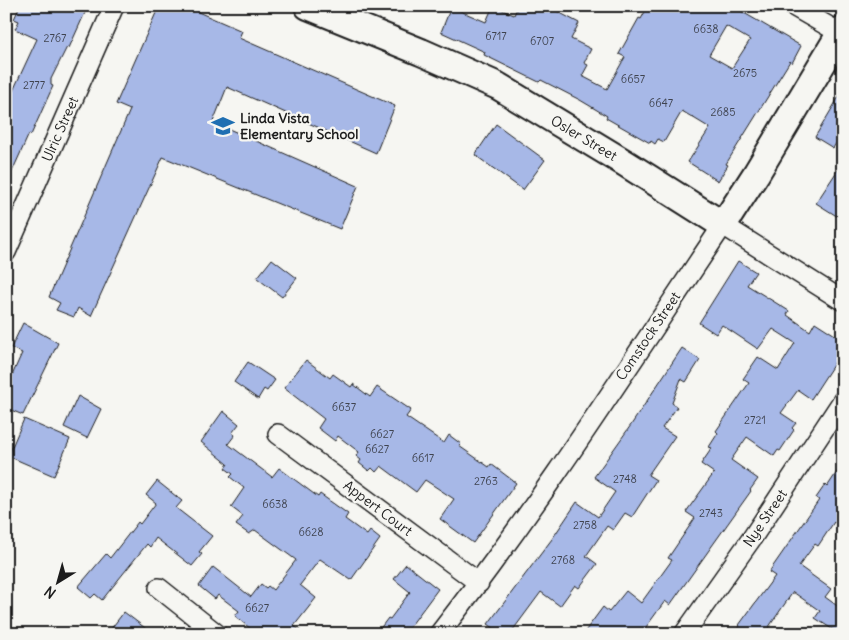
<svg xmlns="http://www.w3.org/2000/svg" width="849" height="640" viewBox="0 0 849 640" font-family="Delius,sans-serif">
	<rect width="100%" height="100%" fill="#f6f6f2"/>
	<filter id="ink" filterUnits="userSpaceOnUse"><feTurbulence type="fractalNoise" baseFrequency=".02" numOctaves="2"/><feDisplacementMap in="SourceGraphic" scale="10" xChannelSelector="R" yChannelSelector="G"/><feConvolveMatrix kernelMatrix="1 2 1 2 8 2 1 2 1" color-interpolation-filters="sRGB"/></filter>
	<g filter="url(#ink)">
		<path fill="#a7b8e7" stroke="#1c1c1c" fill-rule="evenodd" d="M 20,6 L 88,6 L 69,48 L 67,47 L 51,79 L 51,85 L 53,86 L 31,135 L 29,134 L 6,185 L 6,106 L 37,39 L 15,29 L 19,21 L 14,19 Z
			M 159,6 L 199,6 L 198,12 L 242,31 L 239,38 L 395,106 L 376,153 L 227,87 L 213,122 L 358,186 L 340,229 L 163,157 L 91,316 L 78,308 L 74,317 L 56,310 L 60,303 L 49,297 L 130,110 L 116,104 Z
			M 493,6 L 514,15 L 518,6 L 547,6 L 579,23 L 571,39 L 591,49 L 584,63 L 588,65 L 582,76 L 607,89 L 625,57 L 619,54 L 639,18 L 641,19 L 648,6 L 732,6 L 801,46 L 792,63 L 790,61 L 726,164 L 728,165 L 718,181 L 688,162 L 710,128 L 682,111 L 664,142 L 658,139 L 655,144 L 651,141 L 650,143 L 606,118 L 607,116 L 580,100 L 541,80 L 539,82 L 484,55 L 485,52 L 441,32 L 451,7 L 486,22 ZM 726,26 L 750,40 L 732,68 L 709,55 Z
			M 843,90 L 843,133 L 833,148 L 815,137 Z
			M 496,124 L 545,160 L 523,190 L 475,155 Z
			M 843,162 L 843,220 L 816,203 Z
			M 272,259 L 297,278 L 282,297 L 257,278 Z
			M 738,261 L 756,272 L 747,285 L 789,311 L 787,315 L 810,331 L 815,322 L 843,340 L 843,362 L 837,359 L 811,399 L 798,390 L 781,413 L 796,423 L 792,428 L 794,430 L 780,451 L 778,450 L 774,456 L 747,437 L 731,460 L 758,479 L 750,490 L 751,491 L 670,605 L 665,601 L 641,634 L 583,634 L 603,607 L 609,612 L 626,591 L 641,603 L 672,560 L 668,558 L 695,518 L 686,512 L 714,473 L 701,464 L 712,448 L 709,447 L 718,433 L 716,431 L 749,383 L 743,379 L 758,357 L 778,370 L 795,343 L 773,329 L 758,349 L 722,325 L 716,334 L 699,323 Z
			M 23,323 L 58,343 L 23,415 L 6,408 L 6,389 L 22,353 L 11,348 Z
			M 682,348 L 700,360 L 686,382 L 681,379 L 672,403 L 677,407 L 662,428 L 675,436 L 648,475 L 656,480 L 632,517 L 625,513 L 613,530 L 607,526 L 586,556 L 597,564 L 579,588 L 575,585 L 560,606 L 541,592 L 510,634 L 502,634 L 488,624 L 552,539 L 577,502 L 598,517 L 615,492 L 594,477 L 631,425 Z
			M 306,360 L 330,378 L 333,374 L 351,387 L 353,384 L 370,397 L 377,387 L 411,410 L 406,417 L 444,443 L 449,435 L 461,444 L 459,446 L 489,467 L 491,464 L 516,483 L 473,543 L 440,519 L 454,499 L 425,480 L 416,492 L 381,466 L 376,472 L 372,468 L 369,471 L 359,463 L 361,460 L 356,456 L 359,452 L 338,436 L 335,441 L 318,428 L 324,419 L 284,388 Z
			M 248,362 L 275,380 L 267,391 L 264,389 L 258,399 L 234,382 Z
			M 78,396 L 101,409 L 87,438 L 64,427 Z
			M 223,411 L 239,424 L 232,433 L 235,435 L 228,444 L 272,477 L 279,468 L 318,497 L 320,494 L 348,514 L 345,519 L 367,535 L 370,531 L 380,539 L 351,580 L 320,559 L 300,585 L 316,598 L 294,626 L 305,634 L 257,634 L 235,616 L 239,611 L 218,595 L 215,599 L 199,586 L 213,567 L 251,597 L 261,584 L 266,588 L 268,586 L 273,590 L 296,560 L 255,530 L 249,534 L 236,525 L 243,516 L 231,507 L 244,488 L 230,477 L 233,474 L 225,468 L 228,464 L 201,442 Z
			M 24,419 L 70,439 L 54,476 L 8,456 Z
			M 843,463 L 843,528 L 834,522 L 818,546 L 815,544 L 799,566 L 831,589 L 825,597 L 843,610 L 843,634 L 836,630 L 835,631 L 815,618 L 820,611 L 793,592 L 764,634 L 734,634 L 740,626 L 739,625 L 775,576 L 769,572 L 819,500 L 816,498 L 825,485 L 827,487 Z
			M 157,481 L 182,501 L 176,508 L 212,536 L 199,552 L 202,554 L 192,566 L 156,538 L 150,547 L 147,544 L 102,600 L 95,594 L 91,598 L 78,587 L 106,554 L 110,558 L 138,522 L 140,524 L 156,503 L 146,495 Z
			M 406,564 L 438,589 L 406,632 L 409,634 L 376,634 L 388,618 L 390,619 L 410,592 L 394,579 Z
			M 124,612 L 153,634 L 107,634 Z"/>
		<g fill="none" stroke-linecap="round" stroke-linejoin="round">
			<defs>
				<path id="street" d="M 793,6 L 840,33
					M 6,252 L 114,6
					M 278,434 L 479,583
					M 159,588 L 217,634
					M 439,634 C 541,503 631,362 723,225 L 843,301
					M 684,634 L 752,538 L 843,400"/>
				<path id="secondary" d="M 308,6 L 421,52 L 498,86 L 625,163 L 723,225 L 756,174 L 843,29"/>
			</defs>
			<use href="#street" stroke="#1c1c1c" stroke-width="22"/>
			<use href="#secondary" stroke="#1c1c1c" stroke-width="30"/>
			<use href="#street" stroke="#f6f6f2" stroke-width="19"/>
			<use href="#secondary" stroke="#f6f6f2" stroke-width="26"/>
		</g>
	</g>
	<defs>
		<symbol id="school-bare" viewBox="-9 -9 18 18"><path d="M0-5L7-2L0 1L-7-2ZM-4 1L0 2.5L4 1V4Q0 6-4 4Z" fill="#1f6fb2" stroke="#f6f6f2" stroke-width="2.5" paint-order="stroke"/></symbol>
	</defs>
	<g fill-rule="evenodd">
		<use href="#school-bare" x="207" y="110" width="32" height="32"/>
	</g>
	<g text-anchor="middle" stroke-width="4.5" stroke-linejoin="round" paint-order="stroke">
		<g font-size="11" fill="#3f434f">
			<text x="706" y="33">6638</text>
			<text x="496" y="40">6717</text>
			<text x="55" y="42">2767</text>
			<text x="542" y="45">6707</text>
			<text x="745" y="77">2675</text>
			<text x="633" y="83">6657</text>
			<text x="34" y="89">2777</text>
			<text x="661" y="107">6647</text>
			<text x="723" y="116">2685</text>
			<text x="344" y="411">6637</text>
			<text x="755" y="424">2721</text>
			<text x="382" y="438">6627</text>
			<text x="377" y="453">6627</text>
			<text x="423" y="462">6617</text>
			<text x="625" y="483">2748</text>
			<text x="486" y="485">2763</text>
			<text x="275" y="508">6638</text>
			<text x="711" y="517">2743</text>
			<text x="585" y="529">2758</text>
			<text x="311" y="536">6628</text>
			<text x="563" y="564">2768</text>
			<text x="257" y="612">6627</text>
		</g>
		<g font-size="14" font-weight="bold" fill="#1c1c1c" stroke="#f6f6f2" text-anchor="start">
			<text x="240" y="123">Linda Vista<tspan x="240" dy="16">Elementary School</tspan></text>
		</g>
		<g font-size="14" fill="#1c1c1c" stroke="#f6f6f2">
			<text transform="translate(60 129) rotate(-66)" y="5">Ulric Street</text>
			<text transform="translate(584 138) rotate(31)" y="5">Osler Street</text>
			<text transform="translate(648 336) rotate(-56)" y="5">Comstock Street</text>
			<text transform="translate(378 508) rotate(37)" y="5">Appert Court</text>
			<text transform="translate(765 518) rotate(-56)" y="5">Nye Street</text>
		</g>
	</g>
	<rect width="849" height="640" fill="none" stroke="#f6f6f2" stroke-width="25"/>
	<rect x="12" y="12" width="824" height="615" fill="none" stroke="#1c1c1c" stroke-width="2" filter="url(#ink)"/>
	<g transform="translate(58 582) rotate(217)" stroke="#f6f6f2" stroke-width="4" paint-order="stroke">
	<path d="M0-4L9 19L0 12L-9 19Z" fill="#1c1c1c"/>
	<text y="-8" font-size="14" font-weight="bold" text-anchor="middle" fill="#1c1c1c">N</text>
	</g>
</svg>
